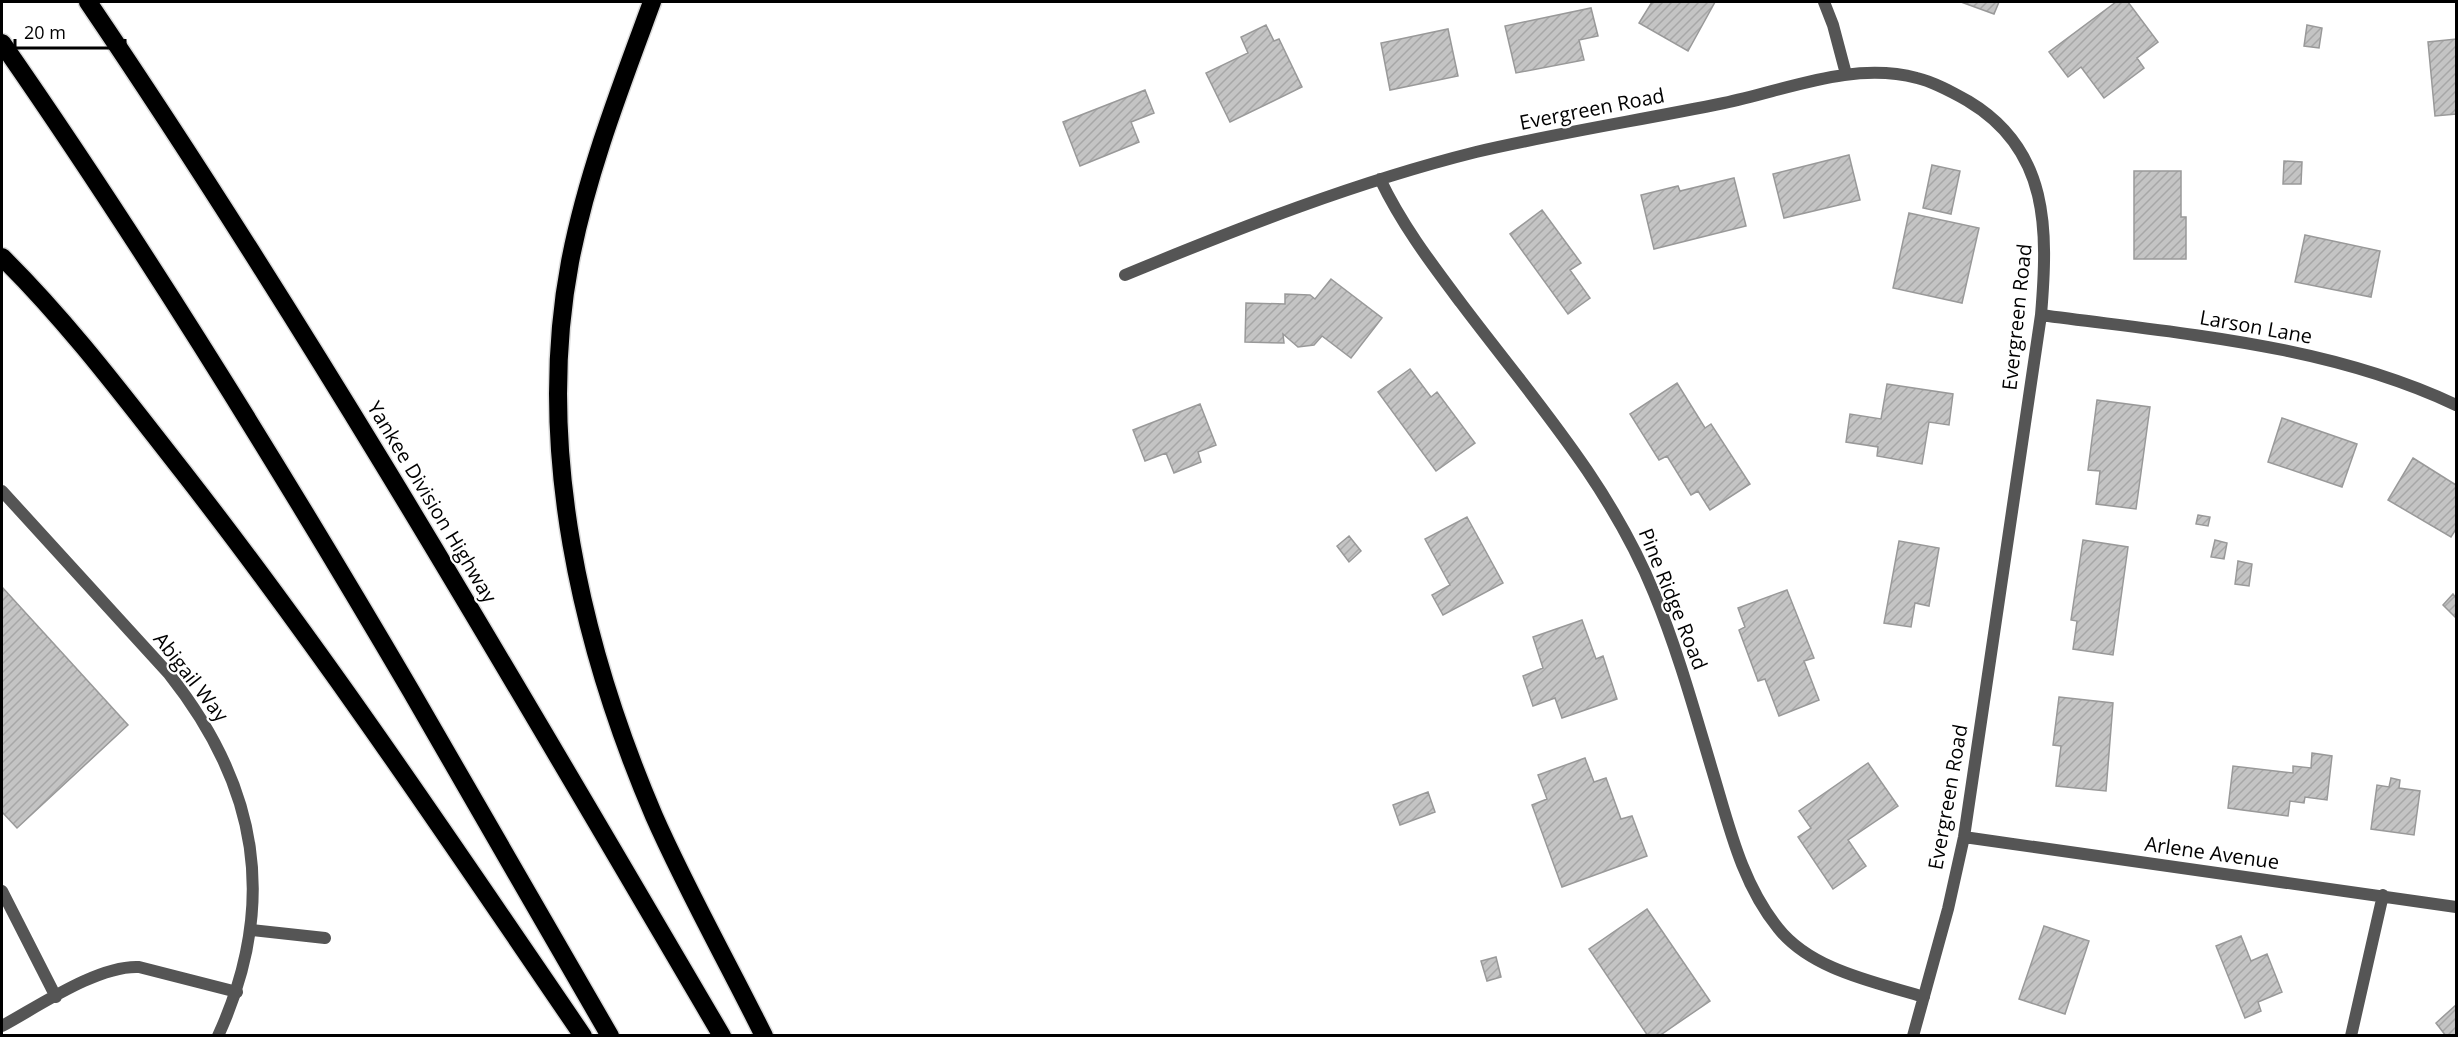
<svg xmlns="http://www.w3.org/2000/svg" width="2458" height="1037" viewBox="0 0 2458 1037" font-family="'Open Sans',sans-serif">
	<defs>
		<pattern id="building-hatch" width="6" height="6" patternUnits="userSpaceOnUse" patternTransform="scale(1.5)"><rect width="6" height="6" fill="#c4c4c4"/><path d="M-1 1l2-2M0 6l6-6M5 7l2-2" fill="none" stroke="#a7a7a7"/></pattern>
	</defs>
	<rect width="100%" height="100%" fill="#fff"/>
	<path fill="url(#building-hatch)" stroke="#999" stroke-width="1.5" d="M 1652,2 L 1715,2 L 1688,51 L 1639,23 Z
		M 1961,2 L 1999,2 L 1994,14 Z
		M 2116,2 L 2128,2 L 2158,42 L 2137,58 L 2144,68 L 2104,98 L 2081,67 L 2068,77 L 2049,52 Z
		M 1591,8 L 1598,36 L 1579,40 L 1584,60 L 1516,73 L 1505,26 Z
		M 1266,25 L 1274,41 L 1279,39 L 1302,87 L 1230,122 L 1206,73 L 1248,53 L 1241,37 Z
		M 2307,25 L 2322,28 L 2319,48 L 2304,46 Z
		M 1448,29 L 1458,76 L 1390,90 L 1381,43 Z
		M 2456,39 L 2456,114 L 2435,116 L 2428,42 Z
		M 1145,90 L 1154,113 L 1131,122 L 1139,142 L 1080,166 L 1063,122 Z
		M 1849,155 L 1860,200 L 1784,218 L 1773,174 Z
		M 2284,161 L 2302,162 L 2301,184 L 2283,184 Z
		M 1932,165 L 1960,171 L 1951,214 L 1923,208 Z
		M 2134,171 L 2181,171 L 2181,217 L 2186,217 L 2186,259 L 2134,259 Z
		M 1734,178 L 1746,226 L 1654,249 L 1641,195 L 1678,186 L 1680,191 Z
		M 1542,210 L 1581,263 L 1570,270 L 1590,298 L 1568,314 L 1510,234 Z
		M 1909,213 L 1979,228 L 1962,303 L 1893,288 Z
		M 2305,235 L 2380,251 L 2371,297 L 2295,282 Z
		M 1331,279 L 1382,318 L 1351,358 L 1322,336 L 1314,345 L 1298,347 L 1283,334 L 1284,343 L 1245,342 L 1246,303 L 1285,304 L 1285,294 L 1310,295 L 1315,299 Z
		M 1410,369 L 1431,397 L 1437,392 L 1475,443 L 1436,471 L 1378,392 Z
		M 1677,383 L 1705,428 L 1711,424 L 1750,484 L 1710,510 L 1698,491 L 1691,495 L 1667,456 L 1659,460 L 1630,414 Z
		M 1887,384 L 1953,394 L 1949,425 L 1929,422 L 1922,464 L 1877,456 L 1878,447 L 1846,442 L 1850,414 L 1881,419 Z
		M 2097,400 L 2150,407 L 2136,509 L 2096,504 L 2100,471 L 2088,470 Z
		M 1200,404 L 1216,445 L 1198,452 L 1201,462 L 1174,473 L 1166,453 L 1145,461 L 1133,430 Z
		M 2282,418 L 2357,444 L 2342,487 L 2268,462 Z
		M 2413,458 L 2456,485 L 2456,529 L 2451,537 L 2388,500 Z
		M 2198,515 L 2210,517 L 2208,526 L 2196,524 Z
		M 1467,517 L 1503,583 L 1443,615 L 1432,595 L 1450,585 L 1425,539 Z
		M 1349,536 L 1361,551 L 1349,562 L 1337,546 Z
		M 2083,540 L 2128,547 L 2113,655 L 2073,649 L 2077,621 L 2071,620 Z
		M 2215,540 L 2227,543 L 2224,559 L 2211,557 Z
		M 1899,541 L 1939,548 L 1929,606 L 1915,603 L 1911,627 L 1884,623 Z
		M 2238,561 L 2252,564 L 2249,586 L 2235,584 Z
		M 2,587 L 128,725 L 17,828 L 2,812 Z
		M 1787,590 L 1814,658 L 1804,661 L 1819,700 L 1779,716 L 1765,679 L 1758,681 L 1739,630 L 1745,627 L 1738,608 Z
		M 2453,594 L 2456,598 L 2456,618 L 2443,605 Z
		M 1582,620 L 1596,659 L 1603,656 L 1617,699 L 1562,718 L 1555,698 L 1533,706 L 1523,676 L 1543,668 L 1533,637 Z
		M 2059,697 L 2113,703 L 2106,791 L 2056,786 L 2061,746 L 2053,745 Z
		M 2312,753 L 2332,756 L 2327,800 L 2305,797 L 2304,803 L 2290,801 L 2288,816 L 2228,808 L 2233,766 L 2293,773 L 2293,766 L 2311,768 Z
		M 1585,758 L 1594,782 L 1606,778 L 1621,819 L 1632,816 L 1647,856 L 1562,887 L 1532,805 L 1547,799 L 1538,775 Z
		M 1868,763 L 1898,806 L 1848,840 L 1866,866 L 1833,889 L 1798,837 L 1811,828 L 1799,811 Z
		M 2391,778 L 2400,780 L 2399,788 L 2420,791 L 2414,835 L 2371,829 L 2377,785 L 2389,787 Z
		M 1428,792 L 1435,812 L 1400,825 L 1393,805 Z
		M 1647,909 L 1710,1001 L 1659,1036 L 1648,1036 L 1589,949 Z
		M 2044,926 L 2089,941 L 2065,1014 L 2019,999 Z
		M 2241,936 L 2251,961 L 2267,954 L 2282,992 L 2258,1002 L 2261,1011 L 2245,1018 L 2216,946 Z
		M 1496,957 L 1501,977 L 1487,981 L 1481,961 Z
		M 2456,1005 L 2456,1036 L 2446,1036 L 2436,1023 Z"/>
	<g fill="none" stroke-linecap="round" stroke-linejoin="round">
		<defs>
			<path id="motorway" d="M 88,2 C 315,337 517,687 722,1036
				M 652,2 C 621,86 587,173 570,262 C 535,447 581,645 654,816 C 687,891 728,963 764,1036
				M 2,43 C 148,253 282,471 411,691 C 478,805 543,921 610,1036
				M 2,257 C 70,324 128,402 187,477 C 327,657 454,847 583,1036"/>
		</defs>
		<use href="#motorway" stroke="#dbdbdb" stroke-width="21"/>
		<path stroke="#555" stroke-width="12" d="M 2,891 L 56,997
			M 251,930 L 325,938
			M 2,1026 C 39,1006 98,965 139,967 L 237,992"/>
		<path stroke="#555" stroke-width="12" d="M 1824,2 L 1833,25 L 1846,74
			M 1380,179 C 1402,225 1431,263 1461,303 C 1531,396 1610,484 1654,593 C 1678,651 1695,713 1713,773 C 1729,826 1742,884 1778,928 C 1811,970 1875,982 1924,997
			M 1125,275 C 1239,228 1356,182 1476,152 C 1557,133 1641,120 1724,103 C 1787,90 1852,61 1917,78 C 1934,82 1952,92 1968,101 C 2050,150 2048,230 2041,315 L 1964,837 L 1948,909 L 1913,1036
			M 2041,315 C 2181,334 2327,344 2456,405
			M 2,491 L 169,674 C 258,786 279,903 218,1036
			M 1964,837 L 2456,907
			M 2351,1036 L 2383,895"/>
		<use href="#motorway" stroke="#000" stroke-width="18"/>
	</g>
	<g text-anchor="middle" stroke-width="4.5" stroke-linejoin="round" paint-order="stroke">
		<g font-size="20" fill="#000" stroke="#fff">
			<text transform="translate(1592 109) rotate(-11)" y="7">Evergreen Road</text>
			<text transform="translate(2017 317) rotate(-84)" y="7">Evergreen Road</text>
			<text transform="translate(2256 327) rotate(10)" y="7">Larson Lane</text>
			<text transform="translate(432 502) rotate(59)" y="7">Yankee Division Highway</text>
			<text transform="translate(1673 599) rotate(68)" y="7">Pine Ridge Road</text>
			<text transform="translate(191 677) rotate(52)" y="7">Abigail Way</text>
			<text transform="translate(1948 797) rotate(-80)" y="7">Evergreen Road</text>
			<text transform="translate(2212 853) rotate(8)" y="7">Arlene Avenue</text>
		</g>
	</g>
	<rect width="2458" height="1037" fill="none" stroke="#000000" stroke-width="6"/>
	<path d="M15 39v9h110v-9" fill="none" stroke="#000000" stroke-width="3"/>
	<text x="24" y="39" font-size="18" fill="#000000" stroke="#ffffff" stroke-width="4.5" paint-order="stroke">20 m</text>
</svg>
